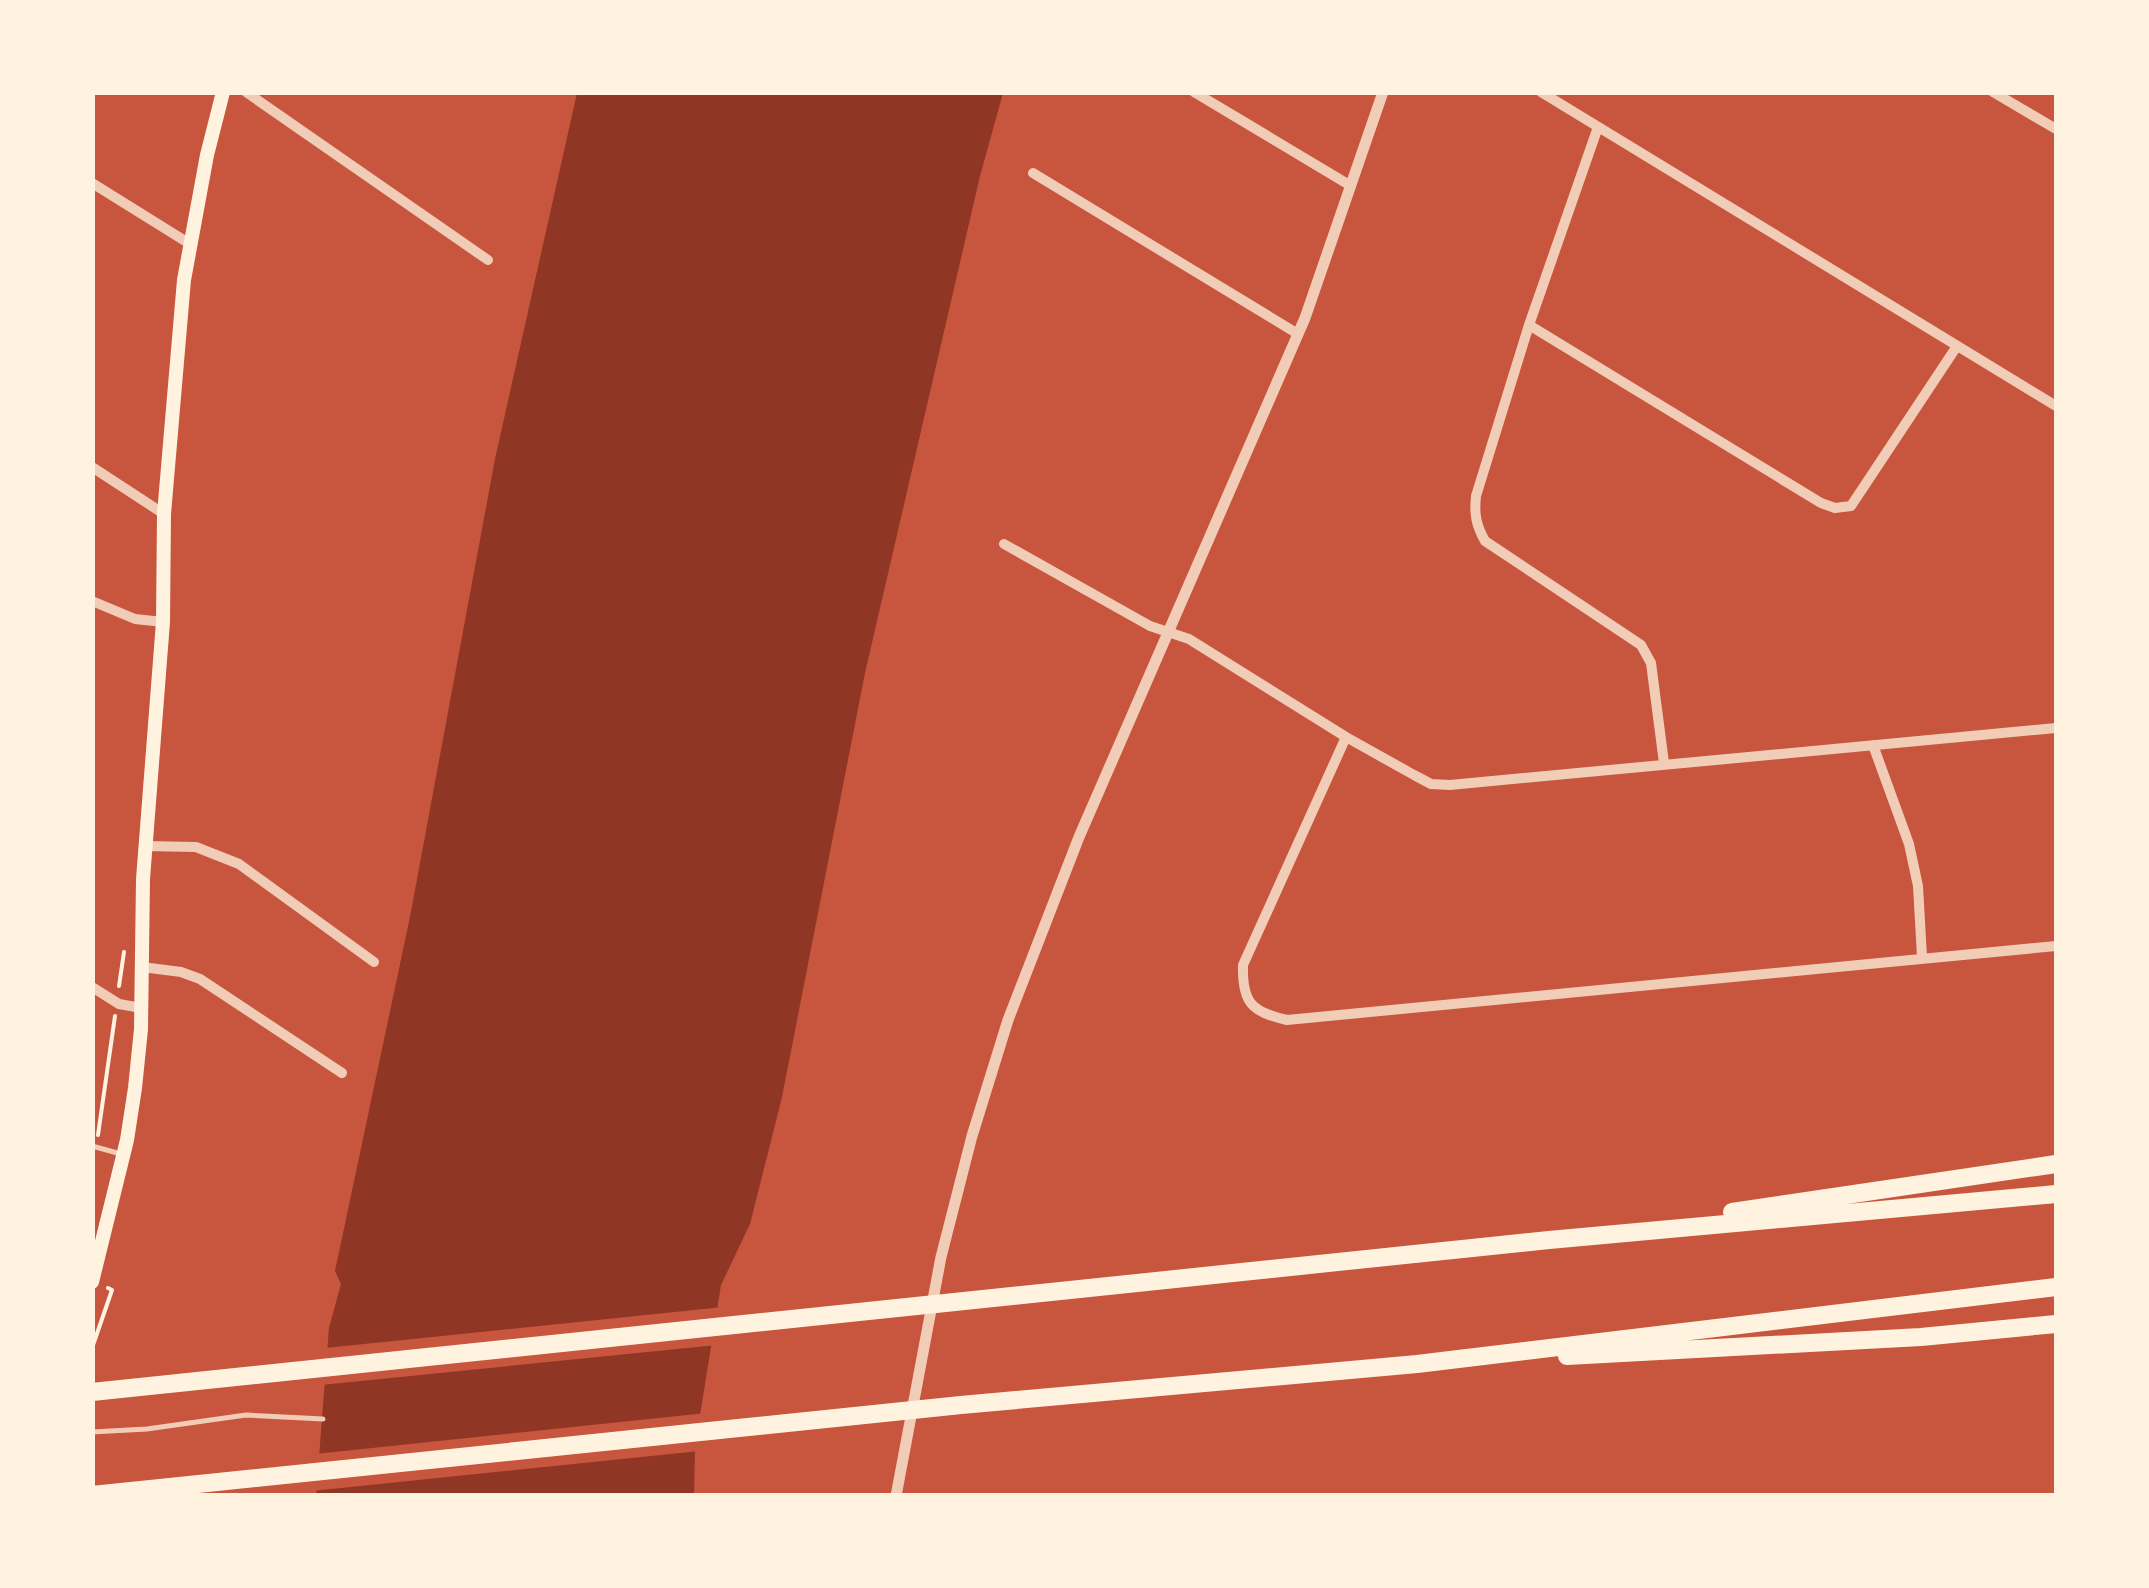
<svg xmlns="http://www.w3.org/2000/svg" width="2149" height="1588" viewBox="0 0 2149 1588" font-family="'Zilla Slab',serif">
	<rect width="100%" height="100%" fill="#c8553d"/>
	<path fill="#8f3625" d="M 577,93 L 1003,93 L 980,176 L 865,673 L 782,1097 L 750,1224 L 721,1285 L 695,1446 L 694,1495 L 316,1496 L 329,1328 L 341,1284 L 335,1271 L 410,917 L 495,459 Z"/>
	<path fill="#c8553d" d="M 723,1307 L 717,1345 L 321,1385 L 325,1348 Z
		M 706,1413 L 700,1451 L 312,1491 L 315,1454 Z"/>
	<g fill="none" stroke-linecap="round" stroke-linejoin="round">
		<path stroke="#fff3e0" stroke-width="4" d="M 119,986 L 124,952
			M 98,1135 L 115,1016
			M 92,1348 L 112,1290 L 108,1288"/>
		<path stroke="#f1ccb7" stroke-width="5" d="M 92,1146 L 121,1154
			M 92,1432 L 147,1429 L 246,1415 L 323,1419"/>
		<path stroke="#f1ccb7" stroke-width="10" d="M 246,92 L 488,260
			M 1194,92 L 1351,186
			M 1541,92 L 2056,406
			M 1993,92 L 2056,129
			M 1598,127 L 1529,325 L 1476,496 C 1474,514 1476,525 1485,541 L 1641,645 L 1651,663 L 1664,763
			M 1033,173 L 1298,334
			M 92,183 L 190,244
			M 1529,325 L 1821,503 L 1835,508 L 1851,506 L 1957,346
			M 92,467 L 164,514
			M 1004,544 L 1150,626 L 1189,639 L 1346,737 L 1414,775 L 1431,784 L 1450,785 L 2056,728
			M 92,601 L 135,619 L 163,622
			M 1346,737 L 1243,965 C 1242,1002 1251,1012 1287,1020 L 2056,946
			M 1873,745 L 1909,844 L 1918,886 L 1922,957
			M 145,846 L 196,847 L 239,864 L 374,962
			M 142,967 L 181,972 L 200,979 L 342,1073
			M 92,987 L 119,1004 L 141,1008"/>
		<path stroke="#f1ccb7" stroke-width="11" d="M 896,1496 L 941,1257 L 972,1136 L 1008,1020 L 1079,837 L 1305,318 L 1383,92"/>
		<path stroke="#fff3e0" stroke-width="14" d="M 92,1282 L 127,1140 L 135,1088 L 141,1029 L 143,879 L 163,622 L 164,514 L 184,280 L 207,155 L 223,92"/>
		<path stroke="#fff3e0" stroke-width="18" d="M 1732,1212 L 2056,1164
			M 1567,1356 L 1921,1337 L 2056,1324
			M 92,1392 L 1549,1240 L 2056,1194
			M 92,1495 L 961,1405 L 1417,1364 L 2056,1287"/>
	</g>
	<rect width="2149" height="1588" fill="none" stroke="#fff3e0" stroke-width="190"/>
</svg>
